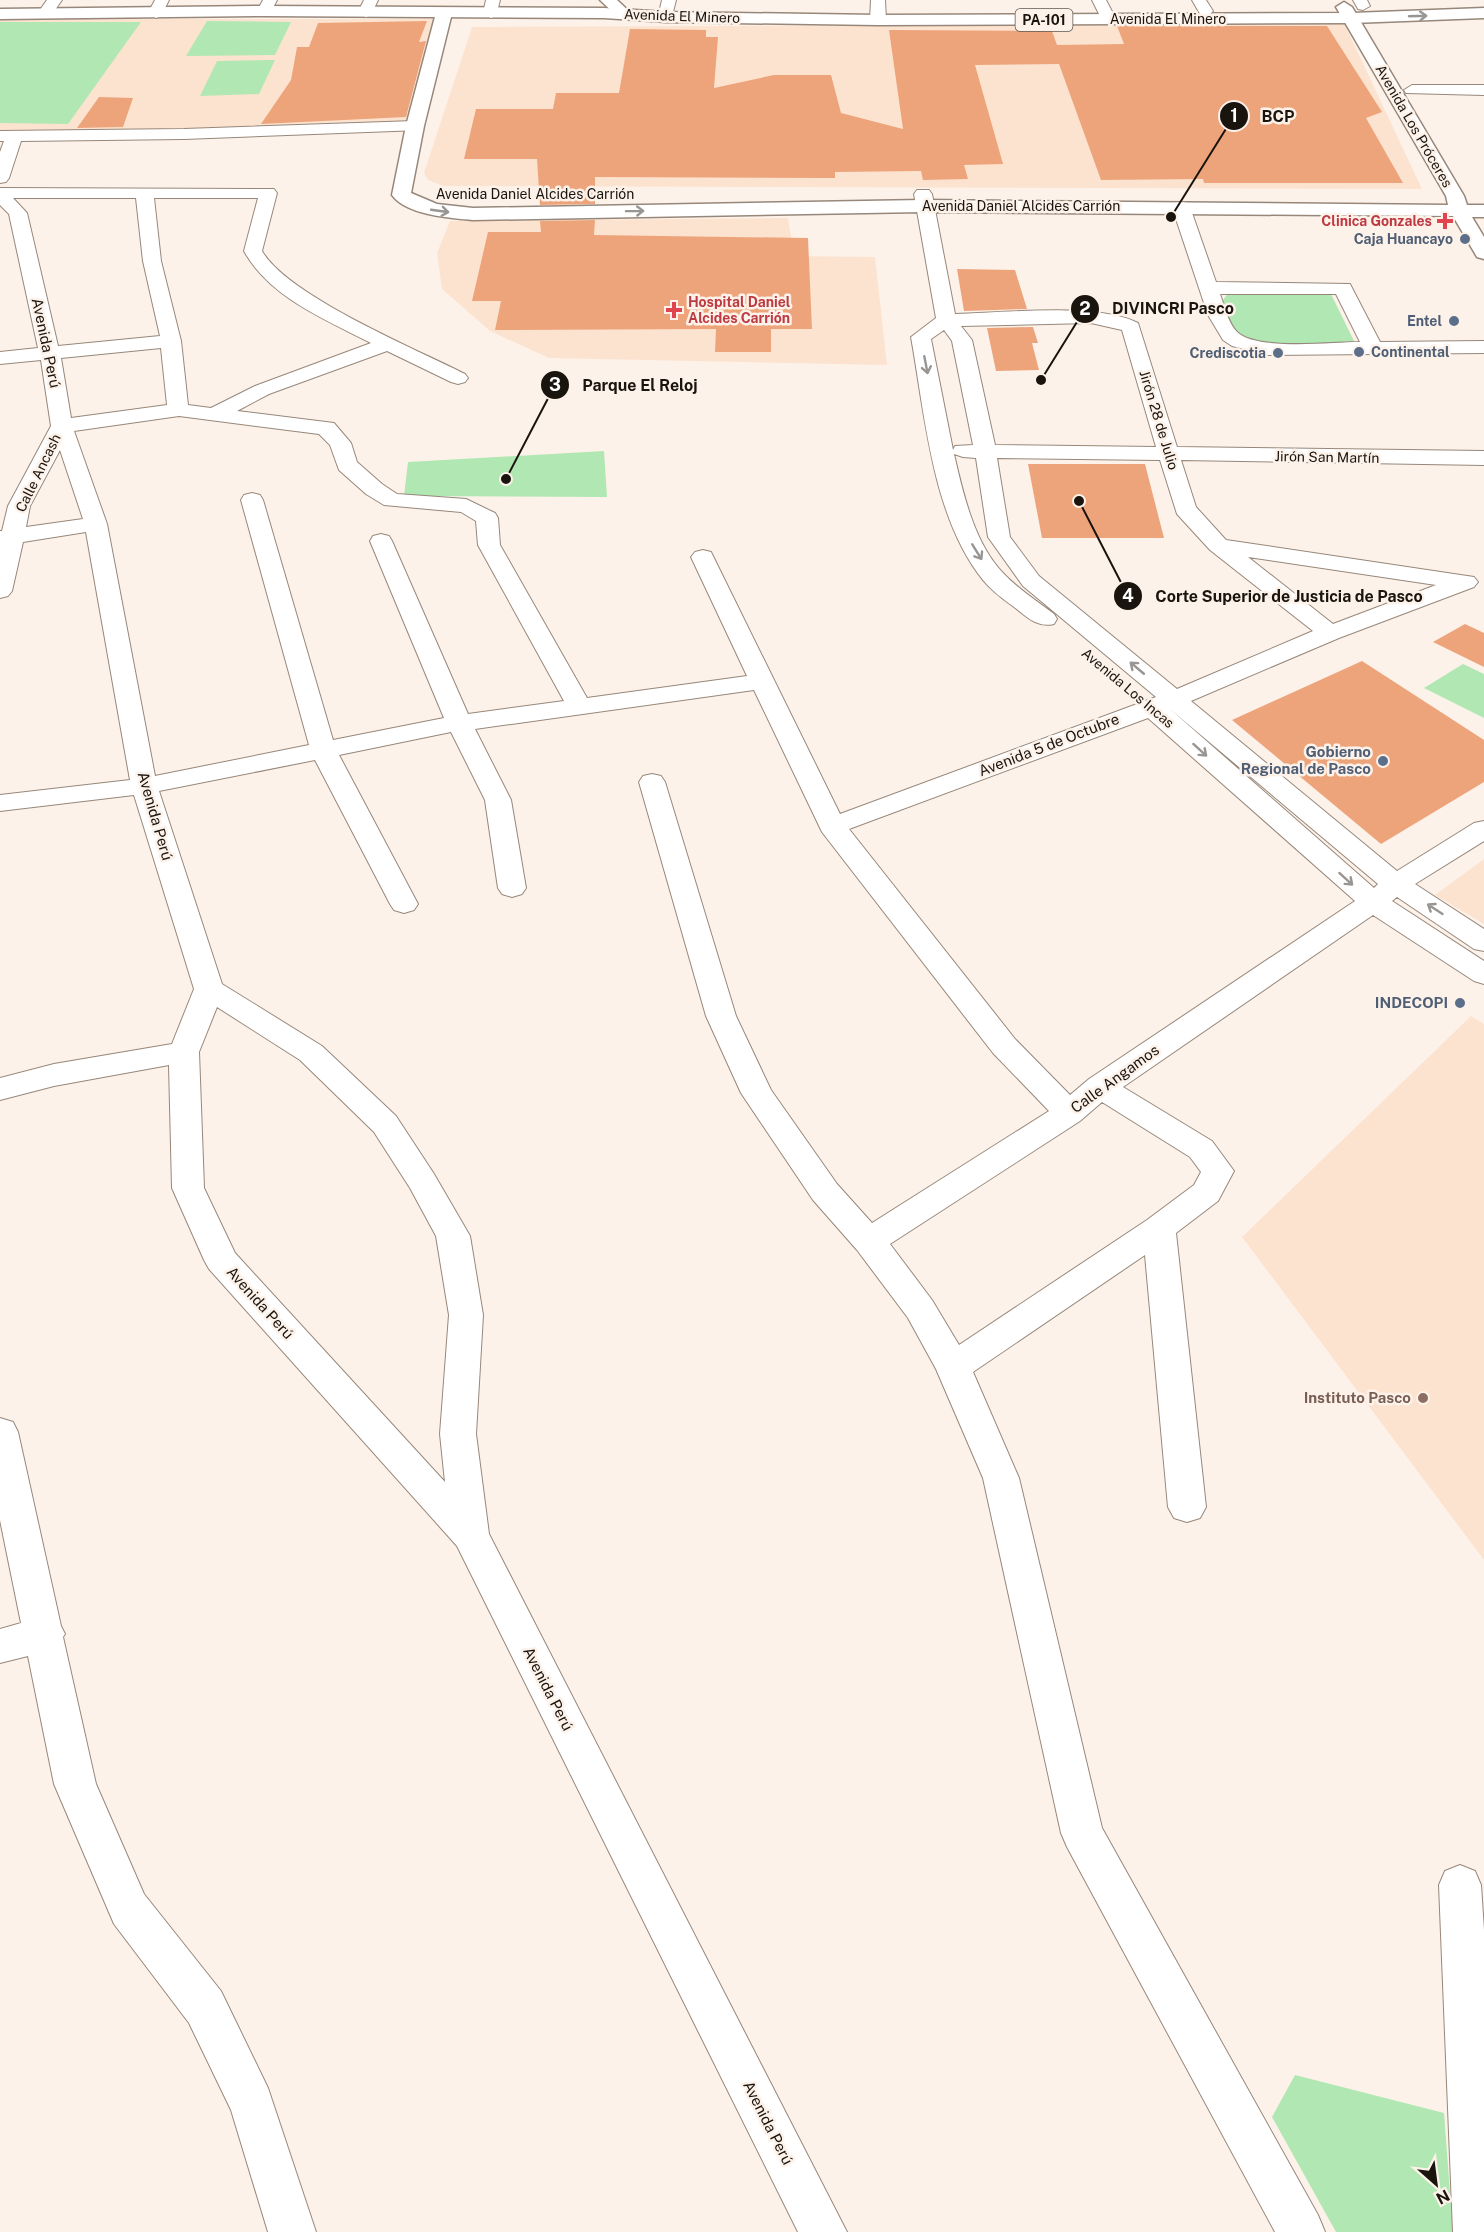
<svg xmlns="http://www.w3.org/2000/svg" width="1484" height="2232" viewBox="0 0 1484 2232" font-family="'Public Sans',sans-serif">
	<rect width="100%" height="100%" fill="#fdf2e9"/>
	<path fill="#fce3d0" d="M 0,19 L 440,19 L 411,125 L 0,131 Z
		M 1344,23 L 1422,189 L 443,186 L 428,180 L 424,173 L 472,27 Z
		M 788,218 L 794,256 L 875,257 L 887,365 L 549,358 L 490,331 L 442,289 L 437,253 L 450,221 Z
		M 1484,859 L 1484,924 L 1435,895 Z
		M 1471,1016 L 1484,1024 L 1484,1560 L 1242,1237 Z"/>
	<path fill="#b0e7b2" d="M 207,21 L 291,22 L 275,55 L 186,56 Z
		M 0,22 L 141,22 L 68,124 L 0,123 Z
		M 275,60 L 259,94 L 200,96 L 217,61 Z
		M 1228,293 L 1331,294 L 1355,343 L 1270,346 L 1239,337 L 1221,303 Z
		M 604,451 L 607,497 L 404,496 L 408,462 Z
		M 1463,664 L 1484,674 L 1484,718 L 1424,688 Z
		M 1295,2075 L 1444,2113 L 1453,2232 L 1336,2232 L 1272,2117 Z"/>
	<path fill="#eda47b" d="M 427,21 L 419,42 L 426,41 L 406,117 L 261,124 L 291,80 L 297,47 L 309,47 L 318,23 Z
		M 1117,26 L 1327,26 L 1382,112 L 1366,118 L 1403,183 L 1204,183 L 1203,179 L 1101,180 L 1059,64 L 975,65 L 1003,164 L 964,165 L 968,179 L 923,180 L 921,171 L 835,172 L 835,178 L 595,177 L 595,204 L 540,205 L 537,159 L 464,159 L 476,109 L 553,109 L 556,93 L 619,93 L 630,29 L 706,30 L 706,37 L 718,37 L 714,88 L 774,75 L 831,75 L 841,113 L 903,129 L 889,30 L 1052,31 L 1057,45 L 1124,44 Z
		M 99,97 L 133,98 L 123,127 L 77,128 Z
		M 595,220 L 594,235 L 808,238 L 812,329 L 771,329 L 771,352 L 715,352 L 716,329 L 495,330 L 501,301 L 472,301 L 488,232 L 541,232 L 540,221 Z
		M 957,269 L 1015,270 L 1027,309 L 964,311 Z
		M 1033,327 L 1038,343 L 1032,343 L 1039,370 L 996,371 L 987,328 Z
		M 1028,464 L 1145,464 L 1164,538 L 1042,538 Z
		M 1465,624 L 1484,633 L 1484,667 L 1433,642 Z
		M 1362,661 L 1484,740 L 1484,782 L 1381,844 L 1232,720 Z"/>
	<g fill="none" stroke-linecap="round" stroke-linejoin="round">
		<defs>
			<path id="street" d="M 47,0 L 62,0 L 50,17 L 40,17 L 37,14 Z
				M 155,0 L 169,0 L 161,16 L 156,18 L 148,13 Z
				M 263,0 L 277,0 L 270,14 L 265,16 L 257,11 Z
				M 364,0 L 378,0 L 371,15 L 366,17 L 358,12 Z
				M 486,0 L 500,0 L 496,16 L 491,18 L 483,13 Z
				M 662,0 L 676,0 L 671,20 L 666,22 L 658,17 Z
				M 871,0 L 885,0 L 886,20 L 883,23 L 878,25 L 870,20 Z
				M 1092,0 L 1106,0 L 1116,19 L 1113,22 L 1103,22 Z
				M 1192,0 L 1206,0 L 1213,11 L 1210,14 L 1200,14 Z
				M 1353,0 L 1367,0 L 1370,6 L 1363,10 L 1358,9 Z
				M 1412,85 L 1484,85 L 1484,95 L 1406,93 L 1404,90 Z
				M 415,121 L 423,126 L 421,130 L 184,139 L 21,141 L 9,178 L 6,182 L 0,183 L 0,152 L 4,141 L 0,141 L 0,131 L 184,129 Z
				M 0,188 L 274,189 L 277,193 L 262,251 C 288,296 416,349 465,374 L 468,378 L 465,382 L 458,384 L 451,382 L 387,351 L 269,394 L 237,411 L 334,423 L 351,443 L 357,462 L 382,484 L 397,494 L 466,499 L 495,513 L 498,518 L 500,545 L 587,698 L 747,676 L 691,557 L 695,552 L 703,550 L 711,552 L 840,814 L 1156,697 L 1023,586 L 988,537 L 976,458 L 963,457 L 954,454 C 963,493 974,543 1003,573 C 1018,589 1037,601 1054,614 L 1057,619 L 1054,624 C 1037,628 1027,617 1014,607 C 1003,599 992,591 983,580 C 932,517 925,414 911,337 L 936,318 L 914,194 L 917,190 L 929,190 L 932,194 L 955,314 C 1003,313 1097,302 1138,323 L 1177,447 L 1484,451 L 1484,465 L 1181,460 L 1196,507 L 1226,540 L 1474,577 L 1478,582 L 1474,587 L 1339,638 L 1191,701 L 1397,871 L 1474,823 L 1484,821 L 1484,841 L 1415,884 L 1484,929 L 1484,951 L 1474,949 L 1397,897 L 1392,901 L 1484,961 L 1484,984 L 1474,981 L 1373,915 L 1123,1087 L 1212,1141 L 1234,1171 L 1218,1201 L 1176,1233 L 1206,1507 L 1200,1518 L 1187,1522 L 1174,1518 L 1168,1507 L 1145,1255 L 973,1372 L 1019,1478 L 1102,1828 L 1318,2215 L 1325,2232 L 1275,2232 L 1067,1847 L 1061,1833 L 983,1478 L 936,1369 L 908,1318 L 857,1250 L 813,1200 L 741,1093 L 706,1016 L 639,782 L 643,776 L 652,774 L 661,776 L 665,782 L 736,1016 L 771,1090 L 837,1184 L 872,1223 L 1049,1111 L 993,1053 L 822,832 L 754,690 L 475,729 L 511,800 L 526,888 L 522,894 L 512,897 L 502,894 L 498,888 L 485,800 L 451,732 L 339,755 L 418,904 L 414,910 L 404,913 L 394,910 L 390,904 L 315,760 L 159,791 L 222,984 L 322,1046 L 396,1116 L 434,1174 L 470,1236 L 483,1315 L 476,1434 L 489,1534 L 847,2232 L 798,2232 L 457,1546 L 209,1269 L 204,1260 L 172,1188 L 169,1065 L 54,1086 L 0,1100 L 0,1078 L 54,1064 L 172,1044 L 194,989 L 134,795 L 0,811 L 0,795 L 130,780 L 86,532 L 23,542 L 12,591 L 8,596 L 0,598 L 0,531 L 2,531 L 8,506 L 51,426 L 41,360 L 0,364 L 0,352 L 38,348 L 9,214 L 0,205 ZM 13,198 L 136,198 L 143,261 L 160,336 L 58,346 L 27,213 ZM 154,198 L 258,198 L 244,251 C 269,297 326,320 371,343 L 255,386 L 211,408 L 188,405 L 181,341 L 161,261 ZM 1091,323 L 1122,330 L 1156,447 L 995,445 L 972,340 L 961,326 ZM 944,330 L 952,341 L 973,445 L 955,446 L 953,450 L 931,339 ZM 161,348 L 167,405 L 71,418 L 61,358 ZM 179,416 L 319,434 L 330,445 L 339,470 L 366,494 L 384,505 L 461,512 L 476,521 L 478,545 L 564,701 L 468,714 L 392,541 L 389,536 L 381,534 L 373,536 L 370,541 L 444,718 L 333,740 L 263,500 L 260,495 L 252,493 L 244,495 L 241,500 L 309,745 L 155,776 L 107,524 L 74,431 ZM 60,450 L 83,519 L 26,527 L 30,506 ZM 997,458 L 1160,460 L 1177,514 L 1210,550 L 1313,631 L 1177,689 L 1039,576 L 1010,537 ZM 1248,557 L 1436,585 L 1333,624 ZM 1170,709 L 1378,884 L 1374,888 ZM 1148,718 L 1355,901 L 1089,1079 L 1070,1095 L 1015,1039 L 849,829 ZM 217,1007 L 300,1060 L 374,1132 L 410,1188 L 436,1236 L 449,1315 L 440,1434 L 445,1482 L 235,1253 L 204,1188 L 199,1052 ZM 1102,1102 L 1190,1157 L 1201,1172 L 1194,1185 L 1147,1220 L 959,1345 L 932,1300 L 890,1244 L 1080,1121 Z
				M 1181,202 L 1187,203 L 1190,207 L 1216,282 L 1350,284 L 1380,342 L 1484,341 L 1484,353 L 1269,355 L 1232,346 L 1223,340 L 1208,315 L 1172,207 L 1175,203 ZM 1220,294 L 1336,294 L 1360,342 C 1332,342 1257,351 1237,332 C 1228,323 1224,305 1220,294 Z
				M 0,1418 L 13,1422 L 18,1432 L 61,1626 L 65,1634 L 63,1637 L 96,1784 L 144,1894 L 221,1991 L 268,2088 L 316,2232 L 268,2232 L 231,2110 L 189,2023 L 114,1924 L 54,1784 L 28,1656 L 0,1663 L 0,1629 L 21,1623 L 0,1520 Z
				M 1460,1865 L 1475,1871 L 1481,1885 L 1484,1930 L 1484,2232 L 1453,2232 L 1439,1885 L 1445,1871 Z"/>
			<path id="secondary" d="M 600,0 L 617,0 L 633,15 L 631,18 L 619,18 Z
				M 1344,2 L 1352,7 L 1464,196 L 1467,205 L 1484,205 L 1484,217 L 1472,217 L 1484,237 L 1484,259 L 1477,257 L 1453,216 L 923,212 L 473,220 C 450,218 406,215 392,195 L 406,126 L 436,13 L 444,8 L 452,13 L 424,126 L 411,193 L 437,204 L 473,208 L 923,200 L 1448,205 L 1446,196 L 1336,7 Z"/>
			<path id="primary" d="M 265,6 L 604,8 L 666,12 L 878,15 L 1352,13 L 1484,8 L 1484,18 L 1352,23 L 878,25 L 666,22 L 604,18 L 265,16 L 0,19 L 0,9 Z"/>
		</defs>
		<use href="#street" stroke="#97877a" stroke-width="2"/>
		<use href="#secondary" stroke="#97877a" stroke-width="3"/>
		<use href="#primary" stroke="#97877a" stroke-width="3"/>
		<use href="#street" fill="#fff" fill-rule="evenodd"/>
		<use href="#secondary" fill="#fff" fill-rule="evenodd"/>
		<use href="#primary" fill="#fff" fill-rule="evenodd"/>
	</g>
	<defs><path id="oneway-shaft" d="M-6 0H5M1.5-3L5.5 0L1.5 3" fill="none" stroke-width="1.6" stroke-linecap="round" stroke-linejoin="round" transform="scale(1.5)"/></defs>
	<g stroke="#989593">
		<use href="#oneway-shaft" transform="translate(1418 16) rotate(-2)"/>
		<use href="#oneway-shaft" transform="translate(440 211) rotate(8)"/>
		<use href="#oneway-shaft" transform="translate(635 211) rotate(-1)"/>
		<use href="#oneway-shaft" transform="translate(926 365) rotate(79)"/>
		<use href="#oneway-shaft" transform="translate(977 552) rotate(58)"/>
		<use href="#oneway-shaft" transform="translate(1137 668) rotate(-140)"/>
		<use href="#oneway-shaft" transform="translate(1200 750) rotate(42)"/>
		<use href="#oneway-shaft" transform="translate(1346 879) rotate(42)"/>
		<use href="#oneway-shaft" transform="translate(1435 909) rotate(-147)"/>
	</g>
	<g fill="#e0444e" stroke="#fdf2e9" stroke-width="2">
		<path d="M1442 212h6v6h6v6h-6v6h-6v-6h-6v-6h6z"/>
		<path d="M671 301h6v6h6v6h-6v6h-6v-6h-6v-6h6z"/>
	</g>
	<g fill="#5c6f8a" stroke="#fdf2e9" stroke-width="2">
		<circle cx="1465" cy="239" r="6"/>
		<circle cx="1454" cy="321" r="6"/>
		<circle cx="1359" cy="352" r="6"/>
		<circle cx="1278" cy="353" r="6"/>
		<circle cx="1383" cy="761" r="6"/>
		<circle cx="1460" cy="1003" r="6"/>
	</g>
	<circle fill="#8d6e63" stroke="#fdf2e9" stroke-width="2" cx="1423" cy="1398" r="6"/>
	<g text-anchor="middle" stroke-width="5" stroke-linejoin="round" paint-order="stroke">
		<g font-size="14" fill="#1a140f" stroke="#fdf2e9">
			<text transform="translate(682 16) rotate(2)" y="5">Avenida El Minero</text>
			<text x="1168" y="24">Avenida El Minero</text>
			<text transform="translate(1414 126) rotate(60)" y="5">Avenida Los Próceres</text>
			<text x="535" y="199">Avenida Daniel Alcides Carrión</text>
			<text x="1021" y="211">Avenida Daniel Alcides Carrión</text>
			<text transform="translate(1159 420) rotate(73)" y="5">Jirón 28 de Julio</text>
			<text transform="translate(1327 457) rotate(1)" y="5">Jirón San Martín</text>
			<text transform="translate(38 473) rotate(-64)" y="5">Calle Ancash</text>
			<text transform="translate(1128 688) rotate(40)" y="5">Avenida Los Incas</text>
		</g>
		<rect fill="#fdf2e9" stroke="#5e5750" stroke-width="1.5" x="1015.5" y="9" width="57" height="22" rx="4.5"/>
		<g font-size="14" font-weight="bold" fill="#1a140f">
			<text x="1044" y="25">PA-101</text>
		</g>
		<g font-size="14" font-weight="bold" fill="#be3a42" stroke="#fdf2e9" text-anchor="end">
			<text x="1432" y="226">Clinica Gonzales</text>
			<text x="688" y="307" text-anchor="start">Hospital Daniel<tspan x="688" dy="16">Alcides Carrión</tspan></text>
		</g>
		<g font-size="14" font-weight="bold" fill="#4e5e75" stroke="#fdf2e9" text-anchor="end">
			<text x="1453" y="244">Caja Huancayo</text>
			<text x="1442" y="326">Entel</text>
			<text x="1371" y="357" text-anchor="start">Continental</text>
			<text x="1266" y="358">Crediscotia</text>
		</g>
		<g font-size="15" fill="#1a140f" stroke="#fdf2e9">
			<text transform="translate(46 343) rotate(78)" y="5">Avenida Perú</text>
			<text transform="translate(1049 745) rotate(-21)" y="5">Avenida 5 de Octubre</text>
			<text transform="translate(155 816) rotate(74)" y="5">Avenida Perú</text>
			<text transform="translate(1115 1079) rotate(-36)" y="5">Calle Angamos</text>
			<text transform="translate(260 1303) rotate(48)" y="5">Avenida Perú</text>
			<text transform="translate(548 1689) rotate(63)" y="5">Avenida Perú</text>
			<text transform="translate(768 2123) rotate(63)" y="5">Avenida Perú</text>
		</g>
		<g font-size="15" font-weight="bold" fill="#4e5e75" stroke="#fdf2e9" text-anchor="end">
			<text x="1371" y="757">Gobierno<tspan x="1371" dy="17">Regional de Pasco</tspan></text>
			<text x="1448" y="1008">INDECOPI</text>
		</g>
		<g font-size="15" font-weight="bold" fill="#785e54" stroke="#fdf2e9" text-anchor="end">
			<text x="1411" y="1403">Instituto Pasco</text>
		</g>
	</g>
	<path fill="none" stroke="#1a140f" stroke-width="2" d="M1171 217L1234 116M1041 380L1085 309M506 479L555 385M1079 501L1128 596"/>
	<g fill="#1a140f" stroke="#fdf2e9" stroke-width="2">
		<circle cx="1171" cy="217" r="6"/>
		<circle cx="1041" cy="380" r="6"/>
		<circle cx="506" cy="479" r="6"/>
		<circle cx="1079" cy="501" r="6"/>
		<circle cx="1234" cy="116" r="15"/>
		<circle cx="1085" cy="309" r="15"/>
		<circle cx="555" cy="385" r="15"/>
		<circle cx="1128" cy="596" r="15"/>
	</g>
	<g font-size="18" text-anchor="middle" font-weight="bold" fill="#fff">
		<text x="1234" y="122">1</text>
		<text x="1085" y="315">2</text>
		<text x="555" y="391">3</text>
		<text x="1128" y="602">4</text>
	</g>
	<g font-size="16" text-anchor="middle" font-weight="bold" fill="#1a140f" stroke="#fdf2e9" stroke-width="5" stroke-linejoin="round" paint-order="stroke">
		<text x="1278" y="122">BCP</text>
		<text x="1173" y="314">DIVINCRI Pasco</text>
		<text x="640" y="391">Parque El Reloj</text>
		<text x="1289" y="602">Corte Superior de Justicia de Pasco</text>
	</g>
	<g transform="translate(1436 2184) rotate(152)" stroke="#fdf2e9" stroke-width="4.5" paint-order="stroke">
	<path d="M0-4.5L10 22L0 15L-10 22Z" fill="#1a140f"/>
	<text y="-9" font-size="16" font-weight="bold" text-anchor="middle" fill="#1a140f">N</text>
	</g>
</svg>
